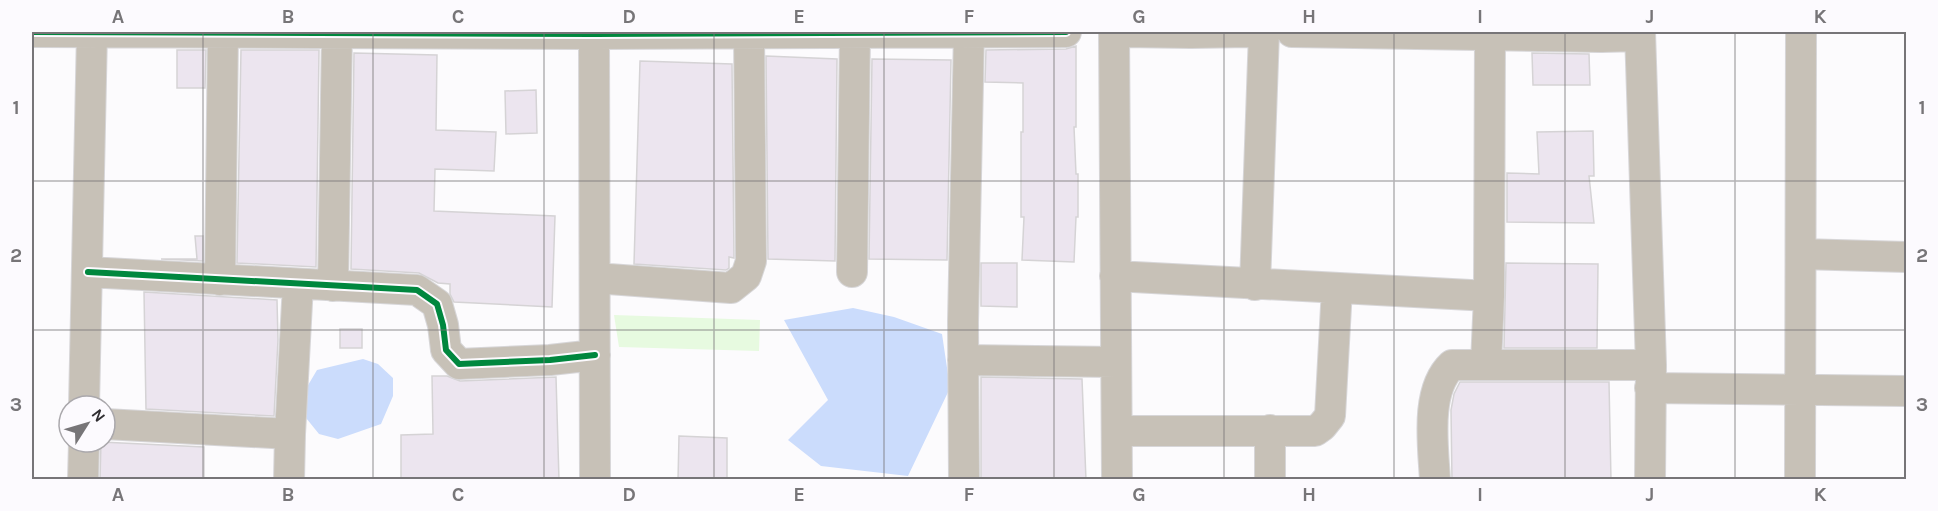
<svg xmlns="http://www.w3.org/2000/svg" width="1938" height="511" viewBox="0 0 1938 511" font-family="Karla,sans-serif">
	<rect width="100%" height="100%" fill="#fcfbfd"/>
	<path fill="#e7fae0" d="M 614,315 L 760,320 L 759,351 L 619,347 Z"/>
	<path fill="#cbdcfc" d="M 853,308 L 894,317 L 942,334 L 950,388 L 908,476 L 821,466 L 788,440 L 828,400 L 784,320 Z
		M 363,359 L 378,364 L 393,378 L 393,396 L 381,424 L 338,439 L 319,434 L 302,413 L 304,392 L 317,370 Z"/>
	<path fill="#ece5ef" stroke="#d5d3d5" stroke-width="1.5" d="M 1076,46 L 1076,127 L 1074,127 L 1076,174 L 1078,174 L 1078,217 L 1076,217 L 1074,262 L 1022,260 L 1024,217 L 1021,217 L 1021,132 L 1023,132 L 1023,83 L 985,82 L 986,50 L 1066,49 Z
		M 177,50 L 206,50 L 205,88 L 177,88 Z
		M 241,50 L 319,50 L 316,267 L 237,263 Z
		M 354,53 L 437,55 L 436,130 L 496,132 L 494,171 L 435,169 L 434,211 L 555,216 L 552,307 L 454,302 L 450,294 L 450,284 L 438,283 L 419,273 L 351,269 Z
		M 1532,53 L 1589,54 L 1590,85 L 1533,85 Z
		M 766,56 L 837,59 L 835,261 L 768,259 Z
		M 872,59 L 951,60 L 947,260 L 869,259 Z
		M 640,61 L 732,64 L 734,258 L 729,257 L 729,268 L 726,270 L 634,264 Z
		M 536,90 L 537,133 L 506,134 L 505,91 Z
		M 1593,131 L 1594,176 L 1589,176 L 1594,223 L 1507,222 L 1507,173 L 1539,174 L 1537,132 Z
		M 195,236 L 203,236 L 203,261 L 161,259 L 197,259 Z
		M 981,263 L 1017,263 L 1017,307 L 981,306 Z
		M 1506,263 L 1598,264 L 1597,348 L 1504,348 Z
		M 144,292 L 277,300 L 278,340 L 274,416 L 146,409 Z
		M 340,329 L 362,329 L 362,348 L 340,348 Z
		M 432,376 L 447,376 L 460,381 L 556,377 L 559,480 L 401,480 L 401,435 L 433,434 Z
		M 981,377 L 1082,379 L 1086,480 L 981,480 Z
		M 1460,382 L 1609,382 L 1611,480 L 1452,480 L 1451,410 L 1454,394 Z
		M 679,436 L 727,438 L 727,480 L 678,480 Z
		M 101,442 L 204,447 L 204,480 L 100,480 Z"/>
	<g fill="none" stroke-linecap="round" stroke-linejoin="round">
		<defs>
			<path id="minor" d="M 32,32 L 594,34 L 1066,32
				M 594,32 L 595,480
				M 1114,32 L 1117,480
				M 1124,32 L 1191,33 L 1249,32
				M 1292,32 L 1601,37 L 1640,36
				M 1640,32 L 1651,365 L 1650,480
				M 1801,254 L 1906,257
				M 88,272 L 417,290 L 437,304 L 443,325 L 446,350 L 459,364 L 550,360 L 595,355
				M 852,272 L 855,32
				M 1115,276 L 1489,296
				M 595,278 L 731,288 L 746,276 L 751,261 L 749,33
				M 220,280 L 223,32
				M 1255,285 L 1264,32
				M 333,286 L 337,33
				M 963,360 L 1116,362
				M 1486,364 L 1489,296 L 1490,34
				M 1650,388 L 1906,391
				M 84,406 L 92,32
				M 105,424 L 290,434 L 298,284
				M 1117,431 L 1315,431 L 1322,426 L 1330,416 L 1337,288
				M 83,480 L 84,442
				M 289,480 L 290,434
				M 964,480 L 963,322 L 969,32
				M 1270,480 L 1270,430
				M 1435,480 C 1433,445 1425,390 1452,365 L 1651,365
				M 1800,480 L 1801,32"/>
		</defs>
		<use href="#minor" stroke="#d7d6d8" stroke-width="32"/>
		<use href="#minor" stroke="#c7c1b7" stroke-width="30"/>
		<defs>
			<path id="cycleway" d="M 32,32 L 594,34 L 1066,32
				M 88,272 L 417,290 L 437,304 L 443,325 L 446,350 L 459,364 L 550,360 L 595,355"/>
		</defs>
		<use href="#cycleway" stroke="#fcfafe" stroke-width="10"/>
		<use href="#cycleway" stroke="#00873e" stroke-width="6"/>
	</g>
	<path fill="none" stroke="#777578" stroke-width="1.5" stroke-opacity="0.55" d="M 203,32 L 203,480M 373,32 L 373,480M 544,32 L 544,480M 714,32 L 714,480M 884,32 L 884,480M 1054,32 L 1054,480M 1224,32 L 1224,480M 1394,32 L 1394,480M 1565,32 L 1565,480M 1735,32 L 1735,480M 32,181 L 1906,181M 32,330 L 1906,330"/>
	<rect width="1938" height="511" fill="none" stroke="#fcfafe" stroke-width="66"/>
	<g transform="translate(87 424) rotate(53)"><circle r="28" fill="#fcfafe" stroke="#aaa8ac" stroke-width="1.5"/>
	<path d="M0-4.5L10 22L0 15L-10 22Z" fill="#777578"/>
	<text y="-9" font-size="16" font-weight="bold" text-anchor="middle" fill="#2f2d31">N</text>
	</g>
	<rect x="33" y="33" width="1872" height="445" fill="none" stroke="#777578" stroke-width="2"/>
	<g font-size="20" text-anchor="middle" font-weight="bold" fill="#777578">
		<text x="118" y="23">A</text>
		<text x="288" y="23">B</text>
		<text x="458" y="23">C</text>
		<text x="629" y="23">D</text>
		<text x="799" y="23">E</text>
		<text x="969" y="23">F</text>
		<text x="1139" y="23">G</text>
		<text x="1309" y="23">H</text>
		<text x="1480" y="23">I</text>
		<text x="1650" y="23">J</text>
		<text x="1820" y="23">K</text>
		<text x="16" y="114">1</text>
		<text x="1922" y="114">1</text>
		<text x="16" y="262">2</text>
		<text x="1922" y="262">2</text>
		<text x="16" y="411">3</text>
		<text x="1922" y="411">3</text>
		<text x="118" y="501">A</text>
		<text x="288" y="501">B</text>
		<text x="458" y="501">C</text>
		<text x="629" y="501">D</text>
		<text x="799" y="501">E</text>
		<text x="969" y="501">F</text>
		<text x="1139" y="501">G</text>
		<text x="1309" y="501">H</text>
		<text x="1480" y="501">I</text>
		<text x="1650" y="501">J</text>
		<text x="1820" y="501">K</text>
	</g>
</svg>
